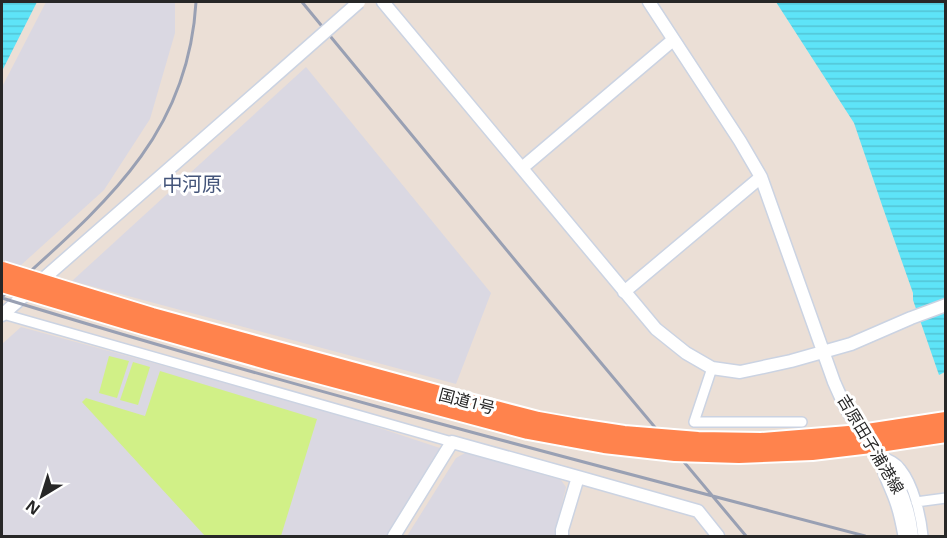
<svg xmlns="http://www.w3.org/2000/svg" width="947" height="538" viewBox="0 0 947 538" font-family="'Open Sans','Noto Sans JP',sans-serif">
	<defs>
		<pattern id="water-rules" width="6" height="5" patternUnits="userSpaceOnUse" patternTransform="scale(1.5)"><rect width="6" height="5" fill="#5ee4f8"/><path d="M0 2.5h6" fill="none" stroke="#52c4d5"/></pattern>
	</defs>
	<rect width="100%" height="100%" fill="#ebdfd6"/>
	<path fill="#dad8e2" d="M 46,2 L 175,2 L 175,33 L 150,119 L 104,190 L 20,266 L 2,260 L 2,87 Z
		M 306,67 L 491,293 L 456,384 L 72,281 Z
		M 21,327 L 328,411 L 443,449 L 390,536 L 2,536 L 2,344 Z
		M 465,453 L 561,480 L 566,487 L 554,536 L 407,536 L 456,458 Z"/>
	<path fill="#d1f087" d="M 109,356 L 129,361 L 117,398 L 99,393 Z
		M 133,362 L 150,367 L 138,405 L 120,400 Z
		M 160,371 L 317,419 L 281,536 L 205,536 L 82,402 L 86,398 L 145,416 Z"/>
	<path fill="url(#water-rules)" d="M 2,2 L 37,2 L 2,71 Z
		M 776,2 L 945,2 L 945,372 L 939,375 L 913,300 L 913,293 L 883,208 L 854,123 Z"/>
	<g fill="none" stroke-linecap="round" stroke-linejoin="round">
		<defs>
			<path id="street" d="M 3,314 L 452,442
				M 712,368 L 694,422 L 802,422
				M 916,502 L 946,498
				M 903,536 C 901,525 899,514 895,503 C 890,487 880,473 881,456 C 888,459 896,462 901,469 C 914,485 921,516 923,536"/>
			<path id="secondary" d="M 383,2 L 656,329 L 686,353 L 712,368 L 740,372 L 791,361 L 851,344 L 911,318 L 946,305
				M 649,2 L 740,141 L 761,177 L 834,382 C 839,393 844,406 851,416 C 880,459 906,481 912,536
				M 522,168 L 673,40
				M 624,292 L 761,177
				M 2,315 L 266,84
				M 394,536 L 452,442 L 578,477
				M 562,536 L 562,530 L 578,477 L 698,511 L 718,536"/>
		</defs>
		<use href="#street" stroke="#cbd3e2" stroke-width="12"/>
		<use href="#secondary" stroke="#cbd3e2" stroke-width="15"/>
		<use href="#street" stroke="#fff" stroke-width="9"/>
		<use href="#secondary" stroke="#fff" stroke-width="12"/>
		<path stroke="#99a0b3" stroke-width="3" d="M 302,2 L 519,265 L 746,536
			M 2,297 C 97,210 188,141 196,2
			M 2,298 C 287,386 576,460 865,536"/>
		<defs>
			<path id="secondary-bridge" d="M 266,84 L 359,2"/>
			<path id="highway-bridge" d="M 2,270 L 152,316 L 469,402 L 538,420 L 578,427 L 624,434 L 698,440 L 761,441 L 861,433 L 946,420
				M 2,284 L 143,326 L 277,364 L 528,431 L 604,445 L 675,453 L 739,455 L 812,452 L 879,444 L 946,434"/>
		</defs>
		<use href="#secondary-bridge" stroke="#cbd3e2" stroke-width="15" stroke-linecap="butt"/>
		<use href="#highway-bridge" stroke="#fff" stroke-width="20" stroke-linecap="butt"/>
		<use href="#secondary-bridge" stroke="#fff" stroke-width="12"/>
		<use href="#highway-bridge" stroke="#ff834d" stroke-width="16"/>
	</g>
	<g text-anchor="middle" stroke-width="6" stroke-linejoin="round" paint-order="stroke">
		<g font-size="16" fill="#272727" stroke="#fff">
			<text transform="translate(467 401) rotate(15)" y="6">国道1号</text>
			<text transform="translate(871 444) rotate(59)" y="6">吉原田子浦港線</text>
		</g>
		<g font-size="20" fill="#44557a" stroke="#fff">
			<text x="192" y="191">中河原</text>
		</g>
	</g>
	<rect width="947" height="538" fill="none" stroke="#272727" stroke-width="6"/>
	<g transform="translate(42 496) rotate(218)" stroke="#ffffff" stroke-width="4.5" paint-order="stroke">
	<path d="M0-4.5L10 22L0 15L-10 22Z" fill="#272727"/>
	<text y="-9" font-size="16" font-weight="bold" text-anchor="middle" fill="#272727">N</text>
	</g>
</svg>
